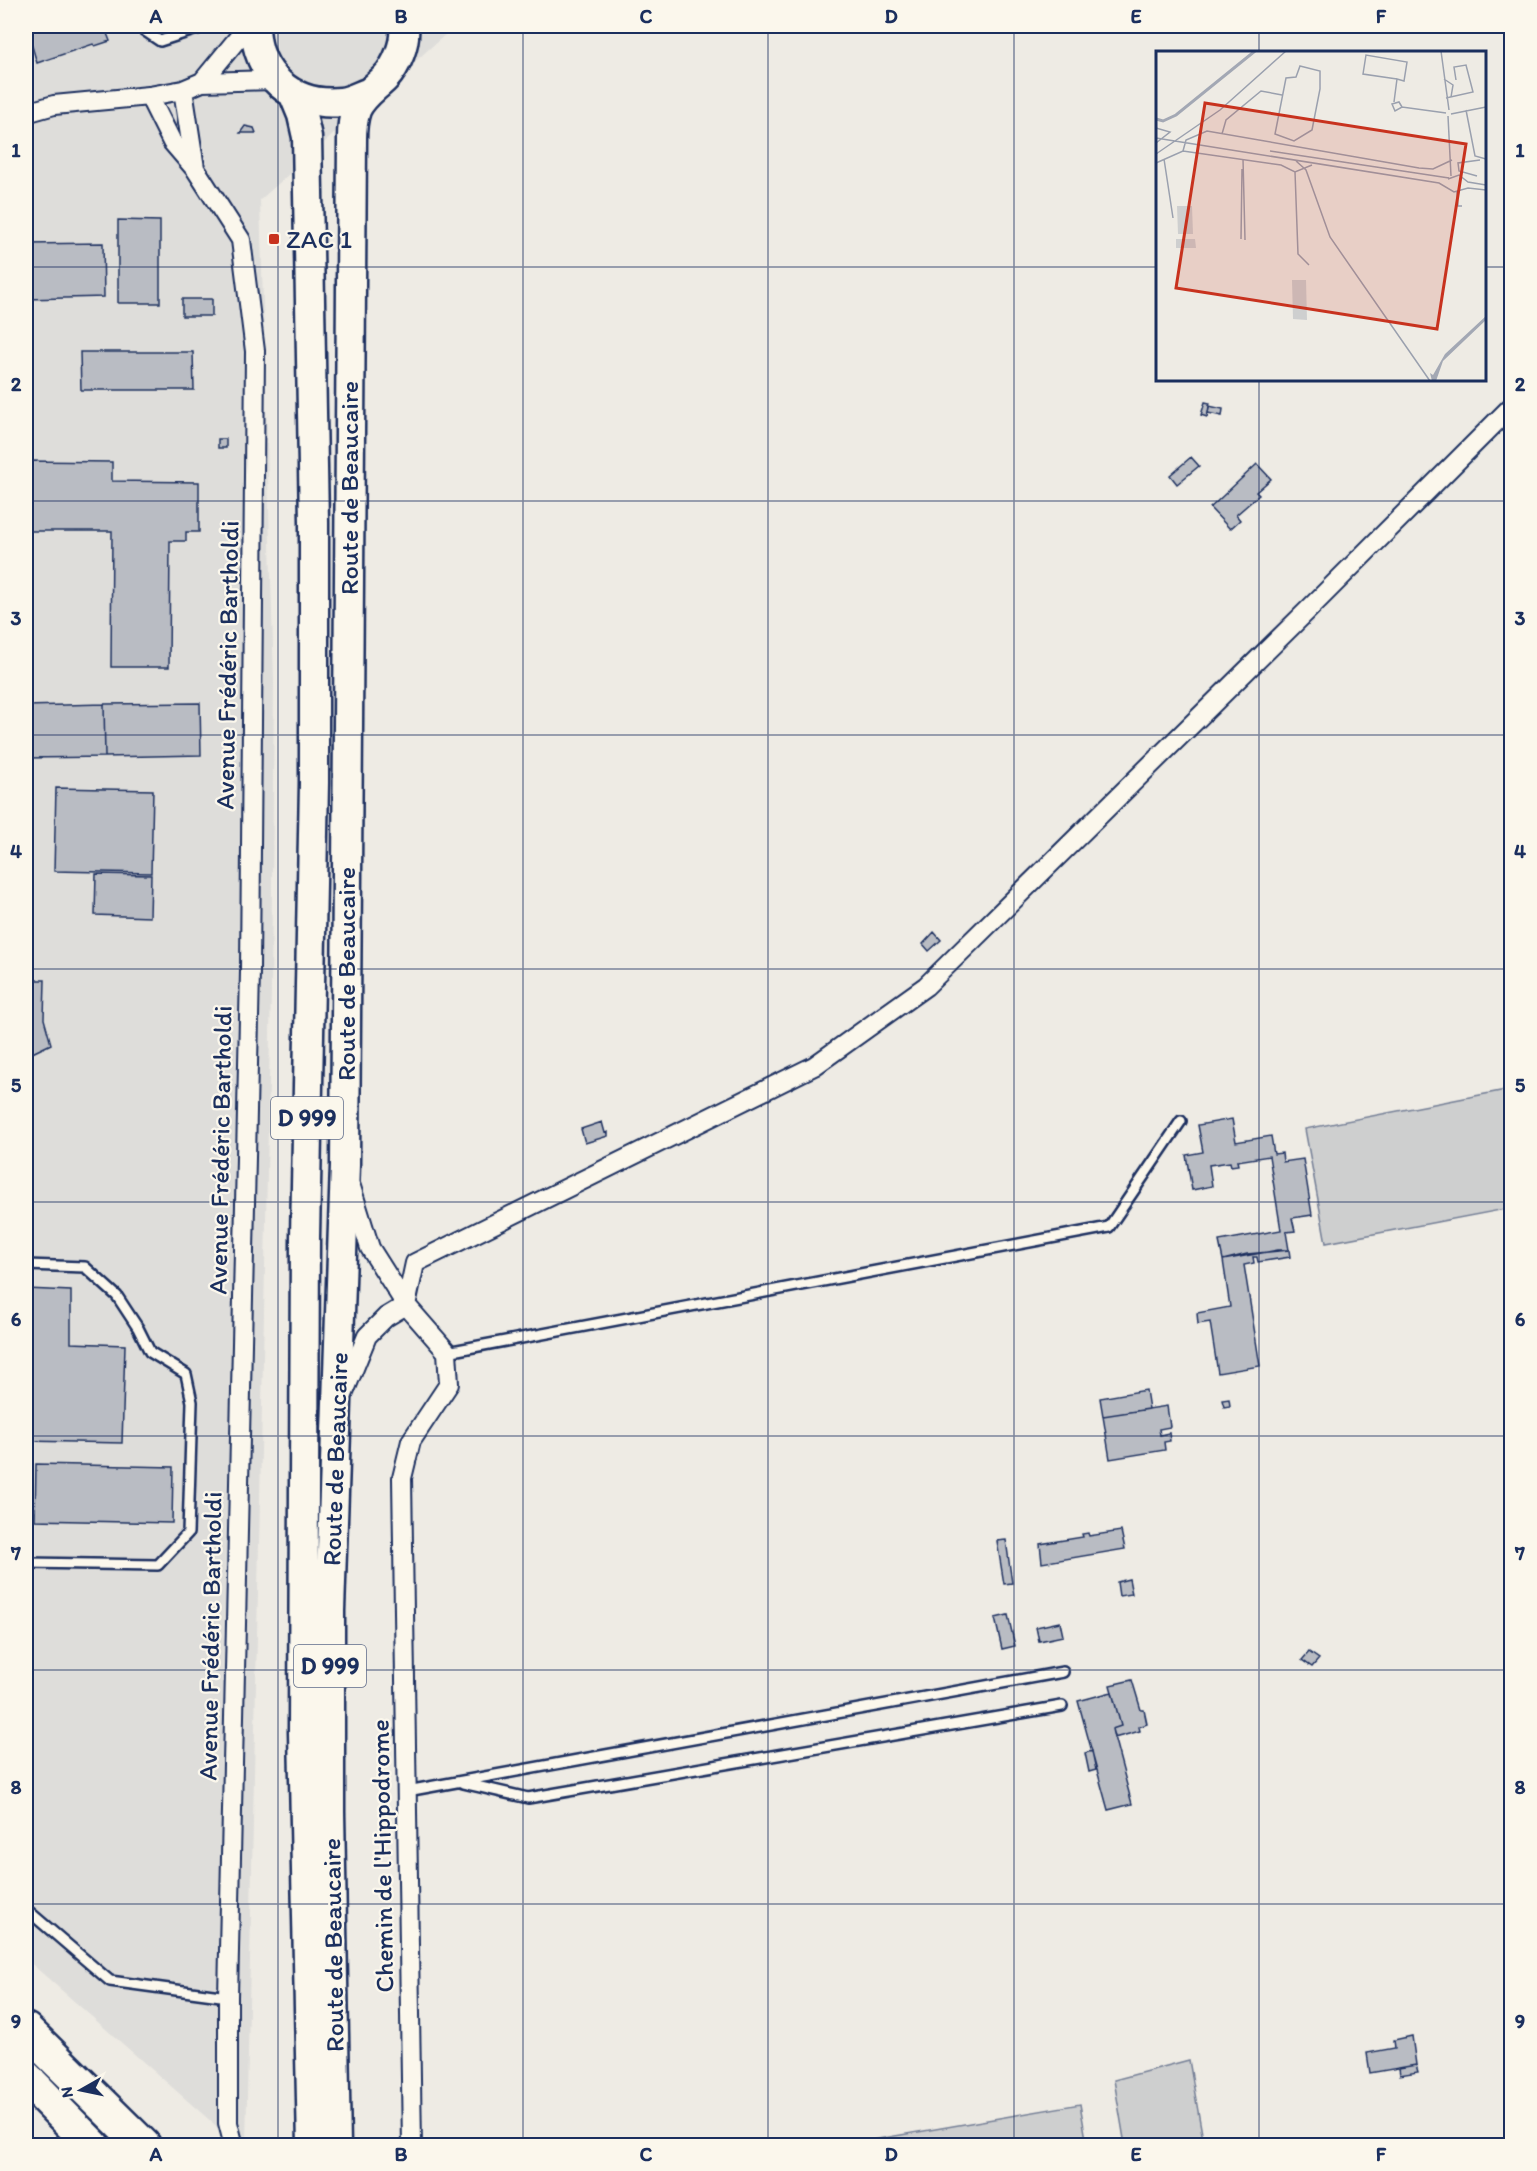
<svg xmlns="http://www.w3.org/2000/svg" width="1537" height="2171" viewBox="0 0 1537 2171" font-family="Itim,sans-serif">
	<rect width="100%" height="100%" fill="#eeebe4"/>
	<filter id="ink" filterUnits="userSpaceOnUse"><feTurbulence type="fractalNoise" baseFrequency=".0167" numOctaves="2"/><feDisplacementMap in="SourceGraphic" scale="12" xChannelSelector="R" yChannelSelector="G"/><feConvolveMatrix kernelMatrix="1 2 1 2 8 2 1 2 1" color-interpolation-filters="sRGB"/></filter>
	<g filter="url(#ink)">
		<path fill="#deddda" d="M 26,26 L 462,26 L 448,32 L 260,200 L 274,681 L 271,989 L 246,2145 L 238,2145 L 26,1959 Z"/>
		<path fill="#cecfcf" stroke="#747f96" stroke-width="1.5" d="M 1511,1089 L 1511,1208 L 1326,1243 L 1305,1129 Z
			M 1189,2060 L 1204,2145 L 1125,2145 L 1114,2080 Z
			M 1080,2104 L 1087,2145 L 849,2144 Z"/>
		<path fill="#b9bcc3" stroke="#1b2f5e" stroke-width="1.5" d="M 26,26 L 104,26 L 110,41 L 95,46 L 93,44 L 37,63 Z
			M 245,126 L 254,128 L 256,133 L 240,133 Z
			M 118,220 L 160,221 L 160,303 L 118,303 Z
			M 103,243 L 104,297 L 26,299 L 26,244 Z
			M 182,299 L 212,299 L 212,316 L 182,316 Z
			M 80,352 L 193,352 L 194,390 L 81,390 Z
			M 1205,402 L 1210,403 L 1207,417 L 1201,415 Z
			M 1209,406 L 1223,409 L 1222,416 L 1208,413 Z
			M 218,439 L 226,439 L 226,448 L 218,448 Z
			M 1191,457 L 1199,466 L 1177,484 L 1170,475 Z
			M 26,461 L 112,462 L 112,481 L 199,482 L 199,532 L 186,532 L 186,541 L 170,541 L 169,667 L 111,667 L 112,531 L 26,531 Z
			M 1257,464 L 1271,479 L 1256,492 L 1259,495 L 1236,515 L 1240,520 L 1230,529 L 1210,508 Z
			M 200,703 L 201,755 L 105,757 L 104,704 Z
			M 104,704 L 105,757 L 26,758 L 26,706 Z
			M 56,788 L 153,790 L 151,873 L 54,871 Z
			M 96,874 L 151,875 L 150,917 L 95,915 Z
			M 934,932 L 941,940 L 929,951 L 923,944 Z
			M 26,980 L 45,980 L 44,1019 L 51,1044 L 26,1056 Z
			M 1232,1119 L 1236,1142 L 1271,1136 L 1274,1154 L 1282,1153 L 1283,1162 L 1303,1159 L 1312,1215 L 1292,1218 L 1295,1231 L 1286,1232 L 1289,1250 L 1247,1254 L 1223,1260 L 1219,1241 L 1281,1230 L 1269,1156 L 1237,1161 L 1238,1165 L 1231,1166 L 1230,1162 L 1209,1165 L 1212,1186 L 1192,1190 L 1186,1155 L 1203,1152 L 1198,1125 Z
			M 602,1122 L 605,1133 L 608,1132 L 608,1136 L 585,1143 L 581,1129 Z
			M 1278,1250 L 1289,1250 L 1290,1257 L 1258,1262 L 1257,1257 L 1253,1257 L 1254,1263 L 1244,1265 L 1260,1366 L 1218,1373 L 1210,1322 L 1198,1324 L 1197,1313 L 1230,1307 L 1223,1260 Z
			M 26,1289 L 71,1291 L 71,1343 L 125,1345 L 122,1443 L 26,1441 Z
			M 1146,1390 L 1149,1409 L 1103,1416 L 1100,1398 Z
			M 1229,1399 L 1230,1406 L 1224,1407 L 1222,1400 Z
			M 1167,1406 L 1170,1427 L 1159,1429 L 1160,1435 L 1169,1433 L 1170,1441 L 1164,1442 L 1165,1450 L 1110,1459 L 1103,1416 Z
			M 36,1464 L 173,1467 L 172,1523 L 35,1520 Z
			M 1121,1531 L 1125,1549 L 1042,1563 L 1040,1544 L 1083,1537 L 1082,1534 L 1088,1533 L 1089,1536 Z
			M 1006,1540 L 1012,1583 L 1004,1584 L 997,1541 Z
			M 1129,1579 L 1132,1594 L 1119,1596 L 1117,1582 Z
			M 1008,1615 L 1015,1646 L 1002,1649 L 995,1618 Z
			M 1060,1622 L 1063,1636 L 1039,1641 L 1036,1627 Z
			M 1309,1652 L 1319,1659 L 1312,1667 L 1302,1660 Z
			M 1132,1680 L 1141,1710 L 1144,1710 L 1147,1724 L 1139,1727 L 1140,1731 L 1114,1738 L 1112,1729 L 1121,1726 L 1110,1685 Z
			M 1112,1692 L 1121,1726 L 1112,1729 L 1132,1804 L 1108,1810 L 1078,1701 Z
			M 1092,1751 L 1096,1770 L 1089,1772 L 1085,1753 Z
			M 1412,2036 L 1416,2065 L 1370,2073 L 1367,2053 L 1395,2048 L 1394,2040 Z
			M 1416,2065 L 1418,2072 L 1400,2075 L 1399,2068 Z"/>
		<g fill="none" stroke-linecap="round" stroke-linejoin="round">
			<defs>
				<path id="service" d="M 142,26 L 142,29 L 160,41 L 206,26
					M 26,1265 L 85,1267 L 117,1296 L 138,1328 L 150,1352 L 186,1374 L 192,1402 L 188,1533 L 158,1565 L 26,1563
					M 447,1352 L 1109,1227 L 1181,1121
					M 463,1783 L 528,1798 L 1062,1706
					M 407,1791 L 1063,1672
					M 26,1909 L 110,1981 L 228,1997"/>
				<path id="minor" d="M 202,82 L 248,26
					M 183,90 L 195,168
					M 149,96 L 172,142 L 196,170 L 241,240 L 255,351 L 250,971 L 228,1997 L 228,2123 L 234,2146
					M 26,113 L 54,105 L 149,96 L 183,90 L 202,82 L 275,80
					M 351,1187 L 370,1248 L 406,1305 L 447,1352 L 449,1384 L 411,1441 L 402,1478 L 412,2146
					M 406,1305 L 415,1263 L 814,1066 L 926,986 L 1308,610 L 1512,406
					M 343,1395 L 367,1336 L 386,1317 L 406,1305"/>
				<path id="primary" d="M 255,26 C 256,74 292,107 341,102 C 350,101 359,96 367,93
					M 293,93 L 302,115 L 307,137 L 314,522 L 314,783 L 305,1237 L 303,1732 L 312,2146
					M 336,2146 L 330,1812 L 330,1611 L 345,1165 L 352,139 C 352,130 353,119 356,110 C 362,96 374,89 385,78 C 397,66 406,43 404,26"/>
				<path id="motorway" d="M 26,2030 L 144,2146
					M 26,2078 L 93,2146"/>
			</defs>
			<use href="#service" stroke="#1b2f5e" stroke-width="14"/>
			<use href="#minor" stroke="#1b2f5e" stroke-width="22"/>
			<use href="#primary" stroke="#1b2f5e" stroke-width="33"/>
			<use href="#motorway" stroke="#1b2f5e" stroke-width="38"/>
			<use href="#service" stroke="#fbf7ec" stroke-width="9"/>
			<use href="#minor" stroke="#fbf7ec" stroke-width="18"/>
			<use href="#primary" stroke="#fbf7ec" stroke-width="28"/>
			<use href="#motorway" stroke="#fbf7ec" stroke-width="33"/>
		</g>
	</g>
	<path fill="none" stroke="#1b2f5e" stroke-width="1.5" stroke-opacity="0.55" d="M 278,26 L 278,2146M 523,26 L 523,2146M 768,26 L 768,2146M 1014,26 L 1014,2146M 1259,26 L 1259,52M 26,267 L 1158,267M 1484,267 L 1512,267M 1259,380 L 1259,2146M 26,501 L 1512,501M 26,735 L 1512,735M 26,969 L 1512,969M 26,1202 L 1512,1202M 26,1436 L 1512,1436M 26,1670 L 1512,1670M 26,1904 L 1512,1904"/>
	<rect fill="#c8321e" stroke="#fbf7ec" stroke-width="2" x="268" y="233" width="12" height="12" rx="3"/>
	<g text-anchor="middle" stroke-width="4.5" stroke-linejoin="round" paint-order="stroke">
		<g fill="#fbf7ec" stroke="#5e6b89" stroke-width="1.5">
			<rect x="271" y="1097" width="72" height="42" rx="4.5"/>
			<rect x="294" y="1645" width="72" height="42" rx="4.5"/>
		</g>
		<g font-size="24" font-weight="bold" fill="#1b2f5e">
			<text x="307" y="1126">D 999</text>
			<text x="330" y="1674">D 999</text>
		</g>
		<g font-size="26" fill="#1b2f5e" stroke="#fbf7ec" text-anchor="start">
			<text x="286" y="248">ZAC 1</text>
		</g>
		<g font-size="26" fill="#1b2f5e" stroke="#fbf7ec">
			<text transform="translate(349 488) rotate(-90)" y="9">Route de Beaucaire</text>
			<text transform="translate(227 665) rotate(-89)" y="9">Avenue Frédéric Bartholdi</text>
			<text transform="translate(346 974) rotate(-90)" y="9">Route de Beaucaire</text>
			<text transform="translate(220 1150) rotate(-89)" y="9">Avenue Frédéric Bartholdi</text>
			<text transform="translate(335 1459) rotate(-88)" y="9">Route de Beaucaire</text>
			<text transform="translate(210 1636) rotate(-89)" y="9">Avenue Frédéric Bartholdi</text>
			<text transform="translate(382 1856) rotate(-91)" y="9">Chemin de l'Hippodrome</text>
			<text transform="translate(333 1945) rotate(-91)" y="9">Route de Beaucaire</text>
		</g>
	</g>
	<g transform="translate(1156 51)">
		<rect width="330" height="330" fill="#eeebe4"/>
		<path d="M 21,155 L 36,155 L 37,183 L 22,183 ZM 20,188 L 39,188 L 40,197 L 20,197 ZM 136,229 L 150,229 L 151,269 L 137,268 Z" fill="#cecfcf"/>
		<path d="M 330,265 L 330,269 L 287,310 L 280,330 L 276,330 L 274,322 L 277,324 L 289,303 Z" fill="#a3a8b4"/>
		<path fill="none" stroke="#a3a8b4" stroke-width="3" d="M 0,68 L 7,70 L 20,64 L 99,0"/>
		<path fill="none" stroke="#9aa0ae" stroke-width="1.5" d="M 285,0 L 293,59M 144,15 L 164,20 L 164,38 L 156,79 L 138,90 L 119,83 L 130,27 L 140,26 ZM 288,28 L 297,34 L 295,46M 290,47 L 317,41 L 310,14 L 298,16 L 300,29M 238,51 L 241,28 L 248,30 L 251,11 L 210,4 L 207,23 L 241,28M 246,56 L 243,51 L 236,53 L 239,60 L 246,56 L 290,62M 310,59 L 319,105 L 330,108M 295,63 L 330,56M 292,65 L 295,125M 0,77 L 14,81 L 0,92M 66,83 L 70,69 L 105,40 L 126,44M 0,87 L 283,132 L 298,141 L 312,137 L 330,139M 27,100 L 30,89 L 51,80 L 263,117 L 277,118 L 296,109M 114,100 L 293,127M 0,103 L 64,59 L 130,0M 8,108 L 17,167M 87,108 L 89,189M 140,110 L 150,119 L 174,186 L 274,330M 0,112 L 27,100 L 125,114 L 139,121 L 156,114M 139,121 L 142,203 L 153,214M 321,125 L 303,120 L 302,112 L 324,109M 292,128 L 303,124 L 312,131 L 330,134M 301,141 L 302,155 L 306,155M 85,188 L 86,118"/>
		<path fill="#c8321e" fill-opacity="0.15" stroke="#c8321e" stroke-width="3" d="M 49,52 L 310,93 L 281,278 L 20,237 Z"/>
		<rect width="330" height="330" fill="none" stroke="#1b2f5e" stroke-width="3"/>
	</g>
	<rect width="1537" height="2171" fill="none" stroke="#fbf7ec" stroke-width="66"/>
	<g transform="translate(81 2090) rotate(261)" stroke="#fbf7ec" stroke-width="4.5" paint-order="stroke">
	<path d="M0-4.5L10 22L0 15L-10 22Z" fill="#1b2f5e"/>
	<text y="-9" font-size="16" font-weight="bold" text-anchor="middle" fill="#1b2f5e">N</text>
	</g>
	<rect x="33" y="33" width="1471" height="2105" fill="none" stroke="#1b2f5e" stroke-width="2"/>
	<g font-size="20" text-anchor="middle" font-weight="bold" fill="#1b2f5e">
		<text x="156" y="23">A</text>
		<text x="401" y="23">B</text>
		<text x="646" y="23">C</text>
		<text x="891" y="23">D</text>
		<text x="1136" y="23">E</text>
		<text x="1381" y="23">F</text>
		<text x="16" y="157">1</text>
		<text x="1520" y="157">1</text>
		<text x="16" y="391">2</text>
		<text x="1520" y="391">2</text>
		<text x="16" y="625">3</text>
		<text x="1520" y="625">3</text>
		<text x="16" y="858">4</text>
		<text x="1520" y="858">4</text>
		<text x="16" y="1092">5</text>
		<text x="1520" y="1092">5</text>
		<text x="16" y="1326">6</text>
		<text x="1520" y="1326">6</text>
		<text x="16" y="1560">7</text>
		<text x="1520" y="1560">7</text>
		<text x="16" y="1794">8</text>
		<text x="1520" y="1794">8</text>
		<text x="16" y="2028">9</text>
		<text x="1520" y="2028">9</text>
		<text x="156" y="2161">A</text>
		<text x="401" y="2161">B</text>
		<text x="646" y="2161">C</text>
		<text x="891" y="2161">D</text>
		<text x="1136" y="2161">E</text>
		<text x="1381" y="2161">F</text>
	</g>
</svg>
